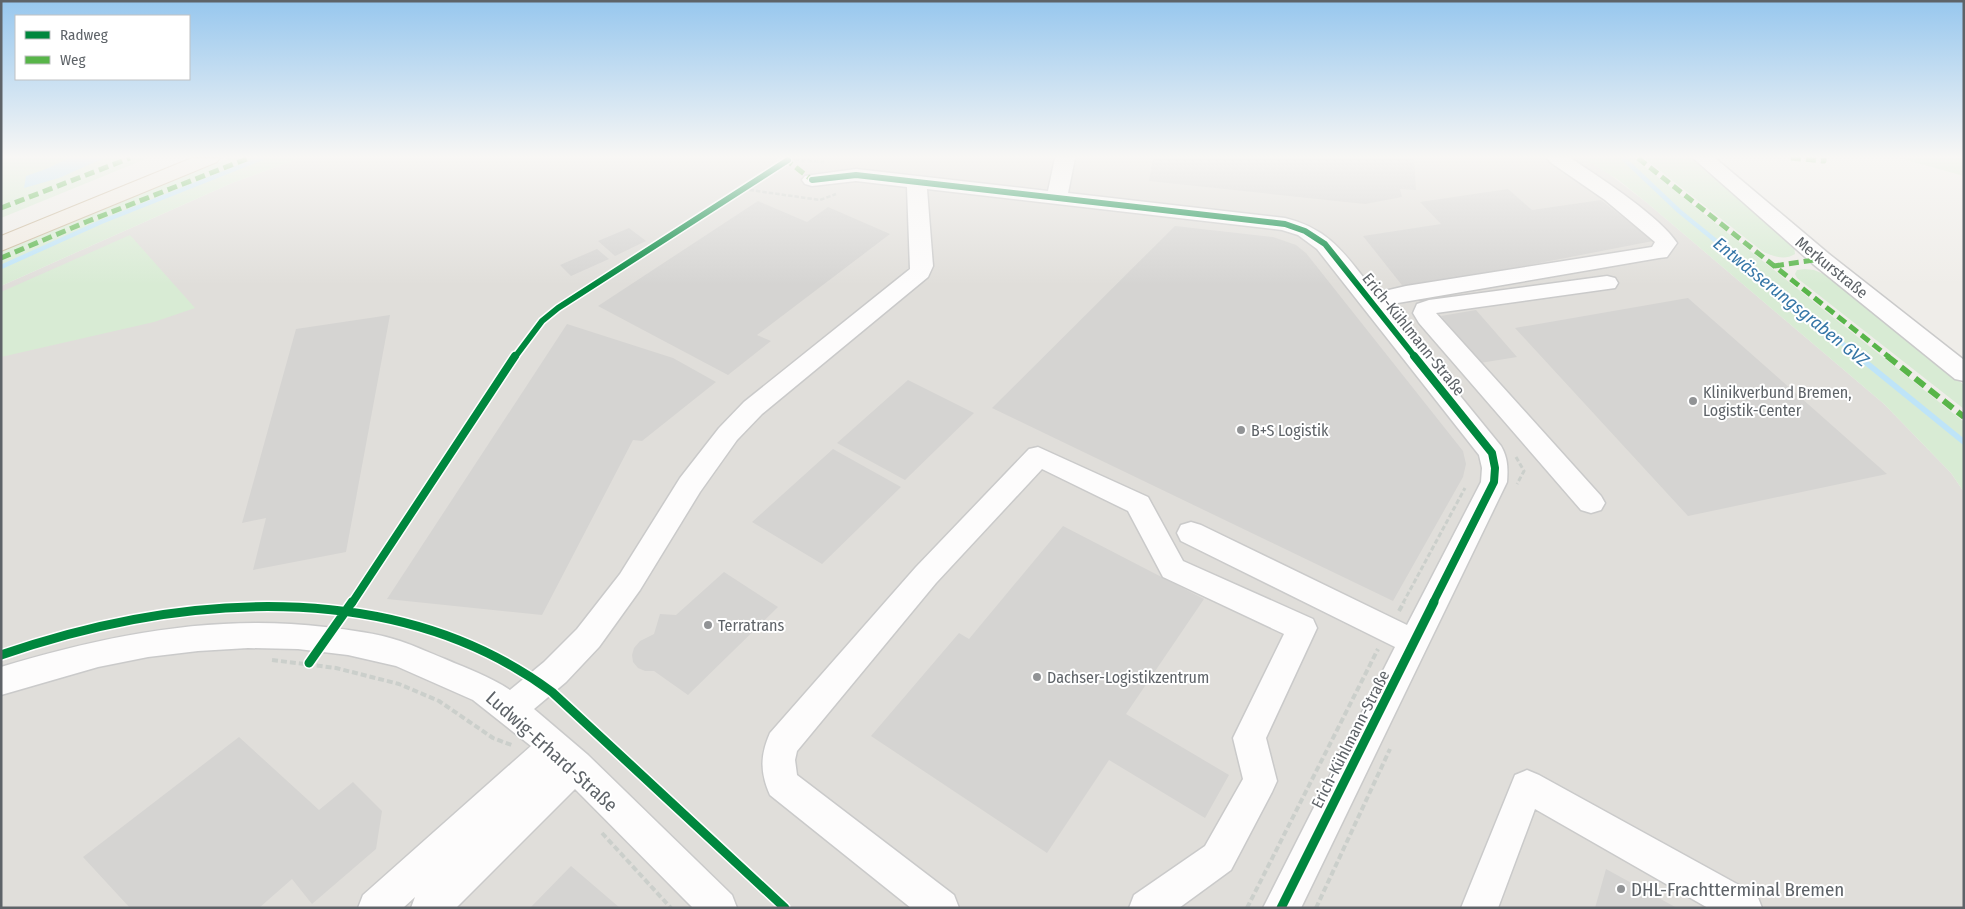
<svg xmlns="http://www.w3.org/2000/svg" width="1965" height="909" viewBox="0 0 1965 909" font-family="'Fira Sans Condensed',sans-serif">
	<rect width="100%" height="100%" fill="#efede9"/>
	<path fill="#e0deda" d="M 300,158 L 774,158 L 780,162 L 787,158 L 1588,158 L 1646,202 L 1884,404 L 1951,473 L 1964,492 L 1964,908 L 1,908 L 1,286 L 232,183 Z"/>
	<path fill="#d8ebd4" d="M 1,158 L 148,158 L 1,218 Z
		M 230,158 L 300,158 L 232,183 L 1,286 L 1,252 L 142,193 Z
		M 1583,158 L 1634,158 L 1964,422 L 1964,492 L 1951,473 L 1884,404 L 1646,202 L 1617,179 Z
		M 1644,158 L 1691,158 L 1794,245 L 1795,254 C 1784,261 1772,256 1762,251 Z
		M 1899,158 L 1964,158 L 1964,176 Z
		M 130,235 L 195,308 L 154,322 L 1,357 L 1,292 Z
		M 1805,269 L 1814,270 L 1831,277 L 1964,385 L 1964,409 L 1797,278 L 1795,274 L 1797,270 Z"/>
	<path fill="#bee4f8" d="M 69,158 L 104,158 L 59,178 L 24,188 L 26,176 L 46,169 Z"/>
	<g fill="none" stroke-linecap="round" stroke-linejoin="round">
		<path stroke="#bee4f8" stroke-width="4.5" d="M 1623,158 L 1679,211 L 1859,357
			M 1,267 L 101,222 L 262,158"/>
		<path stroke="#bee4f8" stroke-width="5.5" d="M 1858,356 L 1964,442"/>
	</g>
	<path fill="#d5d4d2" d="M 1153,158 L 1414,158 L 1416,190 L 1400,189 L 1402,197 L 1365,204 L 1149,181 Z
		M 1508,189 L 1532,210 L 1601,200 L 1653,241 L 1405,289 L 1363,236 L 1441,224 L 1420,202 Z
		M 758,201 L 807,222 L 828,207 L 890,234 L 757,335 L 771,341 L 728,375 L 598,306 Z
		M 1175,226 L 1273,237 L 1296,245 L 1306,253 L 1463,451 L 1466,464 L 1463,477 L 1393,601 L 992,408 Z
		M 629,228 L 646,241 L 615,256 L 598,241 Z
		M 597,249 L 609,259 L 571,276 L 560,265 Z
		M 1688,298 L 1887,474 L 1688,516 L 1515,328 Z
		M 1476,310 L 1517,357 L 1480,363 L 1441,316 Z
		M 390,315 L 346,552 L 253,570 L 266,518 L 242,523 L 296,329 Z
		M 567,324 L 673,358 L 716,382 L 642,441 L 633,440 L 542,615 L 387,599 Z
		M 908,380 L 974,413 L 905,480 L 837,443 Z
		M 833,449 L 901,487 L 822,564 L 752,522 Z
		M 1063,526 L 1204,599 L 1126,714 L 1229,775 L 1205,818 L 1109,760 L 1047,853 L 871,736 L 959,633 L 969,639 Z
		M 724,572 L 778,607 L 688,695 L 654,671 L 645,671 L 638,668 L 633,662 L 632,655 L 634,648 L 640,641 L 654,634 L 660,614 L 676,615 Z
		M 239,737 L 319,810 L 353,782 L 382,811 L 376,849 L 312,904 L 292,879 L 259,908 L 130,908 L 83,857 Z
		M 571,866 L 620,908 L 530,908 Z
		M 1606,869 L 1677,908 L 1595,908 Z"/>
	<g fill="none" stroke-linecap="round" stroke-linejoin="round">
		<defs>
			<path id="minor" d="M 1055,158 L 1075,158 L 1068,193 L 1285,218 C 1333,230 1346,257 1376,293 L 1406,286 L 1652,247 L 1655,242 L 1605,200 L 1550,162 L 1547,158 L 1571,158 L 1578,163 C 1604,180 1661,218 1677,243 L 1667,257 L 1659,258 L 1386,305 L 1501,446 C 1508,458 1508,469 1507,482 L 1301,908 L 1263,908 L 1395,647 L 1181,541 L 1177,533 L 1181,525 L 1191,522 L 1201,525 L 1407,625 L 1481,482 L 1482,468 L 1479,455 L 1317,249 L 1298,235 L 1282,230 L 927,189 L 933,266 L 928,277 L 762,414 L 737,440 L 700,492 L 640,590 L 599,647 L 566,682 L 534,709 L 588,755 L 732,895 L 737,908 L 693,908 L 575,789 L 456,908 L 411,908 L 415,897 L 403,908 L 358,908 L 363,895 L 531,746 L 473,700 L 396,666 L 348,655 L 298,649 L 248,648 L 198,651 L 148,657 L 98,667 L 1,695 L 1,667 C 107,635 214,614 325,627 C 350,630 376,633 400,641 C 415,646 430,653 445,659 C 468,669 489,676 510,690 L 544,662 L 577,629 L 620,574 L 680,478 L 719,428 L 744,402 L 910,269 L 907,187 L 856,181 L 812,186 L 805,184 L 802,180 L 805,176 L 856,169 L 1048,191 Z
				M 1693,158 L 1715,158 L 1829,254 L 1964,360 L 1964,381 L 1955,379 L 1813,264 Z
				M 1607,276 L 1615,278 L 1618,283 L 1615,288 L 1436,313 L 1601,496 L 1605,503 L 1601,510 L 1591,513 L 1581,510 L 1419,323 L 1413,313 L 1417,304 L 1429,300 Z
				M 1038,447 L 1148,497 L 1183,561 L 1313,619 L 1317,628 L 1266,738 L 1277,781 L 1272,792 L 1231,870 L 1179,908 L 1129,908 L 1134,895 L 1205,846 L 1243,779 L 1233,738 L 1284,634 L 1163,577 L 1128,511 L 1042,469 L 936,583 L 797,751 L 795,760 L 797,775 L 954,895 L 959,908 L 911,908 L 770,795 C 760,772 760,756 770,733 L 916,567 L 1029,449 Z
				M 1527,770 L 1539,775 L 1757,895 L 1762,908 L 1708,908 L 1535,809 L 1498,908 L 1461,908 L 1515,775 Z"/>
			<path id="highway" d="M 192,158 L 220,158 L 217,162 L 1,251 L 1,236 Z"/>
		</defs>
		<use href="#minor" stroke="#cacaca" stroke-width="3"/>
		<use href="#highway" stroke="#c7b495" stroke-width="2"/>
		<path stroke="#cbcfcb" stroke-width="2.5" stroke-dasharray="4.5 2" stroke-linecap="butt" d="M 788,160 L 824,162
			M 743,189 L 820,200 L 836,194"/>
		<path stroke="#cbcfcb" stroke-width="3" stroke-dasharray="5 2.5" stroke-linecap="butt" d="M 1516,457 L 1524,471 L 1517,484
			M 1403,603 L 1465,488"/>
		<path stroke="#cbcfcb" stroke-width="4" stroke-dasharray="6 3" stroke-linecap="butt" d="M 1399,611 L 1404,602
			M 272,660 L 336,668 L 399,684 L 439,701 L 493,738 L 514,746
			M 602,833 L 671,908
			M 1247,908 L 1378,649
			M 1316,908 L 1390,749"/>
		<use href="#minor" fill="#fdfcfc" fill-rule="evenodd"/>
		<use href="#highway" fill="#f1ebe2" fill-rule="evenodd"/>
		<path stroke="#58b549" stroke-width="5" stroke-dasharray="10 5" stroke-linecap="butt" d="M 784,158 L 812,180
			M 1638,158 L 1889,357
			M 1791,158 L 1824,161 L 1824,158
			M 1,208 L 130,158
			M 1,258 L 86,222 L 249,158
			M 1774,266 L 1821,259"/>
		<path stroke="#58b549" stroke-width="6" stroke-dasharray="12 6" stroke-linecap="butt" d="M 1887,356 L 1964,417"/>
		<defs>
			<path id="cycleway-far2" d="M 812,180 L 856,175 L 1285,224 L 1305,231 L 1325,244 L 1415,357
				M 515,357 L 542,321 L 558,308 L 788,160"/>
			<path id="cycleway-far1" d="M 1414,356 L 1492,453 L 1495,468 L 1494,482 L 1433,603
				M 352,603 L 515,356"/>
			<path id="cycleway" d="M 1,655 C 177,594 394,575 552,692 L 785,908
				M 309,663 L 352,602
				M 1281,908 L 1434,602"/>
		</defs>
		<use href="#cycleway-far2" stroke="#fff" stroke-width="9"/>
		<use href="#cycleway-far1" stroke="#fff" stroke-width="11"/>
		<use href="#cycleway" stroke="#fff" stroke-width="12"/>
		<use href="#cycleway-far2" stroke="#00873e" stroke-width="6"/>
		<use href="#cycleway-far1" stroke="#00873e" stroke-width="8"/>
		<use href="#cycleway" stroke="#00873e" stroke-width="9"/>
	</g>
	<linearGradient id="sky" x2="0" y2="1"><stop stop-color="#97c7ee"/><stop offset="0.55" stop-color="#f8f7f5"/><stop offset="1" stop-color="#f8f7f5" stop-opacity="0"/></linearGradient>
	<rect width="1965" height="285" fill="url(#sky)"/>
	<g fill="#919395" stroke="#fff" stroke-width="2">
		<circle cx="1693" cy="401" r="5"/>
		<circle cx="1241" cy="430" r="5"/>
		<circle cx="708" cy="625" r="5"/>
		<circle cx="1037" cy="677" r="5"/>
		<circle cx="1621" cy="889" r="5"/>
	</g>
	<g text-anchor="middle" stroke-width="4" stroke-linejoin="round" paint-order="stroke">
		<g font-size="16" fill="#5e6368" stroke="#fff">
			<text transform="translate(1832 267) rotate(39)" y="6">Merkurstraße</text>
			<text transform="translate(1414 334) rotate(51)" y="6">Erich-Kühlmann-Straße</text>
			<text transform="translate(1350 739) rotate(-63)" y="6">Erich-Kühlmann-Straße</text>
		</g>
		<g font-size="16" fill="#5e6368" stroke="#fff" text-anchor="start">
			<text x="1703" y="398">Klinikverbund Bremen,<tspan x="1703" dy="18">Logistik-Center</tspan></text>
			<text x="1251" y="436">B+S Logistik</text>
			<text x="718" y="631">Terratrans</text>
			<text x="1047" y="683">Dachser-Logistikzentrum</text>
		</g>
		<g font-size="18" font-style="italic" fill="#3777a7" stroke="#fff">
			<text transform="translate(1791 302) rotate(39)" y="6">Entwässerungsgraben GVZ</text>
		</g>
		<g font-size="19" fill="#5e6368" stroke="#fff">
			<text transform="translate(552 751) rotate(42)" y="7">Ludwig-Erhard-Straße</text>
		</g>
		<g font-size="19" fill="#5e6368" stroke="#fff" text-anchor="start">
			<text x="1631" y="896">DHL-Frachtterminal Bremen</text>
		</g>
	</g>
	<rect width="1965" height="909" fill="none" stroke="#5e6368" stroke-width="5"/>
	<rect x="15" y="15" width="175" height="65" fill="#ffffff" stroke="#bfc1c3"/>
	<rect x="25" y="31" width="25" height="8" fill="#00873e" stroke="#bfc1c3"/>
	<text x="60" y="40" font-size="15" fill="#5e6368">Radweg</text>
	<rect x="25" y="56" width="25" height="8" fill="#58b549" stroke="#bfc1c3"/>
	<text x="60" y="65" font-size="15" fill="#5e6368">Weg</text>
</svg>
